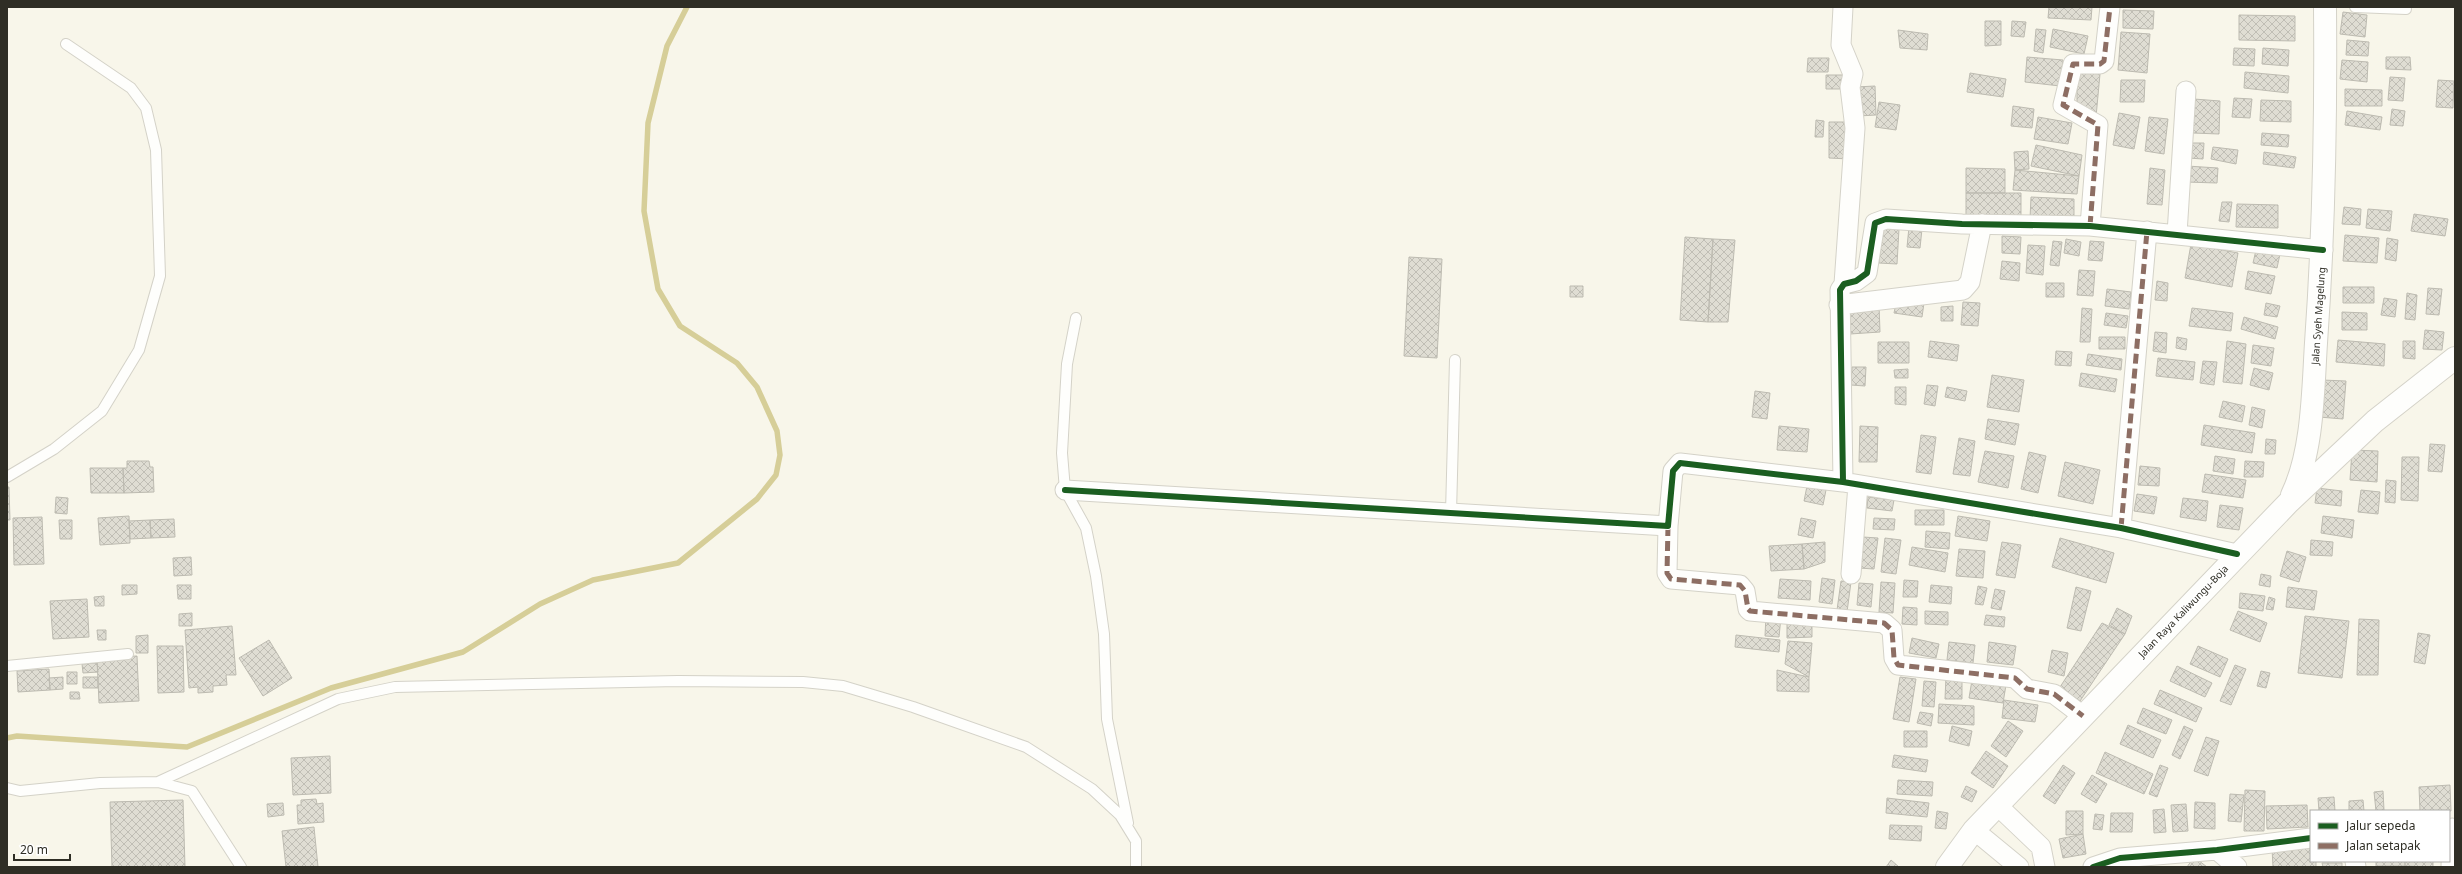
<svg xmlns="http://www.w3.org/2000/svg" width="2462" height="874" viewBox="0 0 2462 874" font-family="'Noto Sans',sans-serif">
	<defs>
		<pattern id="building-cross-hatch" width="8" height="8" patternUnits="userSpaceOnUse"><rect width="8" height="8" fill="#dfddd3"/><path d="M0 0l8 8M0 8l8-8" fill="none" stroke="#c0beb5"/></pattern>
	</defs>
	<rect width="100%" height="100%" fill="#f8f6ea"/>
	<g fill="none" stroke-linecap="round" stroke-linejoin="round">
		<path stroke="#d6ce98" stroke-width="5.5" d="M 7,738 L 17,736 L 187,747 L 331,688 L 463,652 L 540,604 L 593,580 L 678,563 L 757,499 L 776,475 L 780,455 L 777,431 L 757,387 L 737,363 L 680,326 L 658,289 L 644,211 L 648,123 L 667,46 L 687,7"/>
	</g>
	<path fill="url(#building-cross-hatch)" stroke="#bdbbb1" d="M 2049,7 L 2092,7 L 2091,20 L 2048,18 Z
		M 2123,10 L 2154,11 L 2153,29 L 2123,28 Z
		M 2343,12 L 2367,15 L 2365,37 L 2340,34 Z
		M 2239,15 L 2295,16 L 2295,41 L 2239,40 Z
		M 1985,21 L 2001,21 L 2001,45 L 1985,46 Z
		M 2012,21 L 2026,22 L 2024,37 L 2011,36 Z
		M 2036,29 L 2046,30 L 2043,53 L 2034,51 Z
		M 2053,29 L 2088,36 L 2084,54 L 2050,47 Z
		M 1898,30 L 1928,34 L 1927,50 L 1900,48 Z
		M 2121,32 L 2150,34 L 2147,73 L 2118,70 Z
		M 2347,40 L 2369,42 L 2368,56 L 2346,55 Z
		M 2234,48 L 2255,49 L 2254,66 L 2233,65 Z
		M 2263,48 L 2289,50 L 2288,66 L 2262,64 Z
		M 2027,57 L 2063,60 L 2060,86 L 2025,82 Z
		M 2386,57 L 2410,57 L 2411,70 L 2386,69 Z
		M 1808,58 L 1829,58 L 1828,72 L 1807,72 Z
		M 2342,60 L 2368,62 L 2367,82 L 2340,79 Z
		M 2077,72 L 2100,74 L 2096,117 L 2077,110 Z
		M 2245,72 L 2289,76 L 2288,93 L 2244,88 Z
		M 1970,73 L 2006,79 L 2003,97 L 1967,92 Z
		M 1826,75 L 1847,75 L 1847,89 L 1826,89 Z
		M 2390,77 L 2405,78 L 2403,101 L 2388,100 Z
		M 2121,80 L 2145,80 L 2144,102 L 2120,102 Z
		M 2438,80 L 2454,81 L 2453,108 L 2436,107 Z
		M 1875,86 L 1876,115 L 1858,116 L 1856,87 Z
		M 2345,89 L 2382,90 L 2382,106 L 2345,106 Z
		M 2234,98 L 2252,99 L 2250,118 L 2232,117 Z
		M 2194,99 L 2220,101 L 2219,134 L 2193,133 Z
		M 2261,100 L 2291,101 L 2291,122 L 2260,121 Z
		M 1879,102 L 1900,105 L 1896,130 L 1875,127 Z
		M 2013,106 L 2034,109 L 2032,128 L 2011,126 Z
		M 2392,109 L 2405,111 L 2403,126 L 2390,125 Z
		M 2347,111 L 2382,117 L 2380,130 L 2345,125 Z
		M 2119,113 L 2140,117 L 2134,149 L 2113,145 Z
		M 2038,117 L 2072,123 L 2068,144 L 2034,139 Z
		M 2149,117 L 2168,119 L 2164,154 L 2145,151 Z
		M 1816,120 L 1824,121 L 1823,137 L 1815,137 Z
		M 1829,122 L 1849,122 L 1849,159 L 1829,158 Z
		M 2262,133 L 2289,135 L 2288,147 L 2261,145 Z
		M 2189,143 L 2204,143 L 2203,159 L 2188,158 Z
		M 2036,145 L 2082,155 L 2079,176 L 2031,166 Z
		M 2213,147 L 2238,150 L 2236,164 L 2211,159 Z
		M 2028,151 L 2029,169 L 2015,170 L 2014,152 Z
		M 2264,152 L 2296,157 L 2294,168 L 2263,164 Z
		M 2187,166 L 2218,168 L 2217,183 L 2186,182 Z
		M 1966,168 L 2005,169 L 2005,193 L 1966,193 Z
		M 2150,168 L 2165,170 L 2162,205 L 2147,204 Z
		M 2015,170 L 2079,176 L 2077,194 L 2013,190 Z
		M 1966,193 L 2021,193 L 2021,219 L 1966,219 Z
		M 2031,197 L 2074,199 L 2074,221 L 2030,219 Z
		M 2222,202 L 2232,202 L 2229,222 L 2219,221 Z
		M 2237,204 L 2278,205 L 2278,228 L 2236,227 Z
		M 2344,207 L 2361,209 L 2360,225 L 2342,224 Z
		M 2368,209 L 2392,211 L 2390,231 L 2366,228 Z
		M 2414,214 L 2448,219 L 2445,236 L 2411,231 Z
		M 1909,227 L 1922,229 L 1920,248 L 1907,247 Z
		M 1882,228 L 1899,229 L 1897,264 L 1879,263 Z
		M 2345,235 L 2379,238 L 2377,263 L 2343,261 Z
		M 2002,236 L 2021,237 L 2020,254 L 2002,253 Z
		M 1685,237 L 1713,239 L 1708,322 L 1680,320 Z
		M 2387,238 L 2398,240 L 2396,261 L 2385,259 Z
		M 1713,239 L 1735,240 L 1728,322 L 1708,322 Z
		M 2066,239 L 2081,242 L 2079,256 L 2064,253 Z
		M 2053,241 L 2062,242 L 2059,266 L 2050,265 Z
		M 2090,241 L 2104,242 L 2102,261 L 2088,260 Z
		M 2191,244 L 2238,253 L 2232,287 L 2185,278 Z
		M 2028,245 L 2045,246 L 2043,275 L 2026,273 Z
		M 2256,250 L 2280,254 L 2277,268 L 2253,263 Z
		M 1409,257 L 1442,259 L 1437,358 L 1404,356 Z
		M 2002,261 L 2020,263 L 2019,281 L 2000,279 Z
		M 2079,270 L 2095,271 L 2093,296 L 2077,295 Z
		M 2248,271 L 2275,276 L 2271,294 L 2245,289 Z
		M 2157,281 L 2168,283 L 2167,301 L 2155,300 Z
		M 2046,283 L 2064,283 L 2064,297 L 2046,297 Z
		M 1570,286 L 1583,286 L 1583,297 L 1570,297 Z
		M 2343,287 L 2374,287 L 2374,303 L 2343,303 Z
		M 2428,288 L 2442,289 L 2439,315 L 2426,314 Z
		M 2107,289 L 2131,292 L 2129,309 L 2105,306 Z
		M 2407,293 L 2417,295 L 2415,320 L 2405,319 Z
		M 2384,298 L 2397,300 L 2395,317 L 2381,315 Z
		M 1897,299 L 1924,303 L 1922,317 L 1894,313 Z
		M 1963,302 L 1980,303 L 1978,326 L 1961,325 Z
		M 2266,303 L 2280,306 L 2277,317 L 2264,315 Z
		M 1879,305 L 1880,332 L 1850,334 L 1848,306 Z
		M 1953,306 L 1953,321 L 1941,321 L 1941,307 Z
		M 2082,308 L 2092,309 L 2090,342 L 2080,342 Z
		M 2192,308 L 2233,313 L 2231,331 L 2189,326 Z
		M 2342,312 L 2367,313 L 2367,330 L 2342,330 Z
		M 2106,313 L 2128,316 L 2126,328 L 2104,325 Z
		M 2244,317 L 2278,327 L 2275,339 L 2241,329 Z
		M 2425,330 L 2444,332 L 2442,350 L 2423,349 Z
		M 2155,332 L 2167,333 L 2166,353 L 2153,351 Z
		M 2099,337 L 2125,337 L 2125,349 L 2099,349 Z
		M 2177,337 L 2187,339 L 2186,350 L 2176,348 Z
		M 2338,340 L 2385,344 L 2384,366 L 2336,362 Z
		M 1930,341 L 1959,345 L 1957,361 L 1928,357 Z
		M 2227,341 L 2246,344 L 2242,384 L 2223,382 Z
		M 2403,341 L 2415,341 L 2415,359 L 2403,358 Z
		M 1878,342 L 1909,342 L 1909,363 L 1878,363 Z
		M 2253,345 L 2274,348 L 2271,366 L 2251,363 Z
		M 2056,351 L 2072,352 L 2071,366 L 2055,365 Z
		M 2088,354 L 2122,359 L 2121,370 L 2086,365 Z
		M 2158,358 L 2195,362 L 2193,380 L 2156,376 Z
		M 2203,361 L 2217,362 L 2214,385 L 2200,383 Z
		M 1852,367 L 1866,367 L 1865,386 L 1851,385 Z
		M 2254,368 L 2273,373 L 2269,390 L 2250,385 Z
		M 1908,369 L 1908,378 L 1895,378 L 1894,370 Z
		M 2081,373 L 2117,379 L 2115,392 L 2079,386 Z
		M 1992,375 L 2024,380 L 2019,412 L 1987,407 Z
		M 2322,380 L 2346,381 L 2343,419 L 2319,417 Z
		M 1927,385 L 1938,386 L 1935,406 L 1924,404 Z
		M 1895,387 L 1906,387 L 1906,405 L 1895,404 Z
		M 1947,387 L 1967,391 L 1965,401 L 1945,397 Z
		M 1755,391 L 1770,393 L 1767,419 L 1752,417 Z
		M 2223,401 L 2245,406 L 2242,422 L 2219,417 Z
		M 2252,407 L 2265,410 L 2262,428 L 2249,425 Z
		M 1988,419 L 2019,424 L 2015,445 L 1985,439 Z
		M 2204,425 L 2255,433 L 2252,453 L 2201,445 Z
		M 1779,426 L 1809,429 L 1807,452 L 1777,450 Z
		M 1860,426 L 1878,427 L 1877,462 L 1859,462 Z
		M 1921,435 L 1936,437 L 1931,474 L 1916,472 Z
		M 1959,438 L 1975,441 L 1970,476 L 1953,474 Z
		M 2266,439 L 2276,440 L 2275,454 L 2265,454 Z
		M 2430,444 L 2445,445 L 2442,472 L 2428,471 Z
		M 2352,450 L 2378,451 L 2377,482 L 2350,480 Z
		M 1985,451 L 2014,456 L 2008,488 L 1978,482 Z
		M 2029,452 L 2046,456 L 2038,493 L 2021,489 Z
		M 2215,456 L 2235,459 L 2233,474 L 2213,471 Z
		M 2402,457 L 2419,457 L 2418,501 L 2401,500 Z
		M 127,461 L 149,461 L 150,467 L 153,467 L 154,492 L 124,493 L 123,468 L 127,468 Z
		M 2245,461 L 2264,462 L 2263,477 L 2244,477 Z
		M 2065,462 L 2100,470 L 2093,504 L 2058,496 Z
		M 2140,466 L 2160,468 L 2159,486 L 2138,485 Z
		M 90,468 L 123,468 L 124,493 L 91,493 Z
		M 2205,474 L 2246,480 L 2243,498 L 2202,492 Z
		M 2386,480 L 2396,481 L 2395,503 L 2385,502 Z
		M 1808,481 L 1827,485 L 1823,505 L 1804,501 Z
		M 7,487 L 9,487 L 10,520 L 7,520 Z
		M 2317,488 L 2342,491 L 2341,506 L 2315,503 Z
		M 2361,490 L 2380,492 L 2378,514 L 2358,512 Z
		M 2137,494 L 2157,497 L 2154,514 L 2134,511 Z
		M 56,497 L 68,498 L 67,514 L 55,513 Z
		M 1868,497 L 1894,500 L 1892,511 L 1867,508 Z
		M 2183,498 L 2208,501 L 2206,521 L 2180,517 Z
		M 2220,505 L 2243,508 L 2239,530 L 2217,527 Z
		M 1915,510 L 1944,510 L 1944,525 L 1915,525 Z
		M 129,516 L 130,543 L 100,545 L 98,518 Z
		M 1958,516 L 1990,521 L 1987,541 L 1955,536 Z
		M 2323,516 L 2354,520 L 2352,538 L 2321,533 Z
		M 42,517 L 44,564 L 14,565 L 13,518 Z
		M 1801,518 L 1816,521 L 1813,538 L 1798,535 Z
		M 1874,518 L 1895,519 L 1894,530 L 1873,529 Z
		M 174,519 L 175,537 L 151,538 L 150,520 Z
		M 59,520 L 72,520 L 72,539 L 60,539 Z
		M 150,520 L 151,538 L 130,539 L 129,521 Z
		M 1926,531 L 1950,533 L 1949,549 L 1925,547 Z
		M 1863,537 L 1878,538 L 1874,569 L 1859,568 Z
		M 1885,538 L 1901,540 L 1896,574 L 1881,572 Z
		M 2060,538 L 2114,553 L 2106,583 L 2052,567 Z
		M 2311,540 L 2333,542 L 2332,556 L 2310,555 Z
		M 1825,542 L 1825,562 L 1804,569 L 1802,544 Z
		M 2002,542 L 2021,545 L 2015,578 L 1996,575 Z
		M 1802,544 L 1804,569 L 1771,571 L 1769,546 Z
		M 1912,547 L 1948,553 L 1945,572 L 1909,565 Z
		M 1959,549 L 1985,551 L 1983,578 L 1956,576 Z
		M 2287,551 L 2306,557 L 2299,582 L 2280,576 Z
		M 191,557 L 192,575 L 174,576 L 173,558 Z
		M 2261,574 L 2271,576 L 2270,587 L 2259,585 Z
		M 1822,578 L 1835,580 L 1832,604 L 1819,602 Z
		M 1780,579 L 1811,581 L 1810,600 L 1778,598 Z
		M 1904,580 L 1918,581 L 1917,597 L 1903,597 Z
		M 1841,581 L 1851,582 L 1847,612 L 1837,610 Z
		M 1881,582 L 1895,583 L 1893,613 L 1879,612 Z
		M 1859,583 L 1873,584 L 1871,607 L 1857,605 Z
		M 122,585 L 137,585 L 137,594 L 122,595 Z
		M 177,585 L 191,585 L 191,599 L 178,599 Z
		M 1931,585 L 1952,587 L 1951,604 L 1929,602 Z
		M 1978,586 L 1987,588 L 1983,605 L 1975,604 Z
		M 2076,587 L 2091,591 L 2081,631 L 2067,628 Z
		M 2288,587 L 2317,591 L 2314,610 L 2286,607 Z
		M 1995,589 L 2005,591 L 2001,610 L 1991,608 Z
		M 2240,593 L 2265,596 L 2263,611 L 2239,608 Z
		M 104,596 L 104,606 L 95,606 L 94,597 Z
		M 2269,597 L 2275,599 L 2273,610 L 2266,609 Z
		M 87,599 L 89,637 L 53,639 L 50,601 Z
		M 1903,607 L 1917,608 L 1917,625 L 1902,624 Z
		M 2117,608 L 2132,616 L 2125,634 L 2109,625 Z
		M 1925,611 L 1948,612 L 1948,625 L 1925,624 Z
		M 2238,611 L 2267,623 L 2260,642 L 2230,630 Z
		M 192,613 L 192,626 L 179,626 L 179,614 Z
		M 1766,615 L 1781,617 L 1779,637 L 1765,636 Z
		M 1986,615 L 2005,617 L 2004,627 L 1984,625 Z
		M 2305,616 L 2349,621 L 2342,678 L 2298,673 Z
		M 2359,619 L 2379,620 L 2378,675 L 2357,675 Z
		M 1787,620 L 1812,620 L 1812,637 L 1787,638 Z
		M 2102,623 L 2125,634 L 2080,701 L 2060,687 Z
		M 232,626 L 236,675 L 226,675 L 227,685 L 213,686 L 213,692 L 198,693 L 198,687 L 189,688 L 185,630 Z
		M 97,630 L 106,630 L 106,640 L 98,640 Z
		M 2418,633 L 2430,635 L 2425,664 L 2414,662 Z
		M 148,635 L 148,653 L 136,653 L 136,636 Z
		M 1736,635 L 1780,640 L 1779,652 L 1735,647 Z
		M 1912,638 L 1939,644 L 1936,658 L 1909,653 Z
		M 269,640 L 292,678 L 263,696 L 239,658 Z
		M 1788,641 L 1812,643 L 1809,677 L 1785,664 Z
		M 1949,642 L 1975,645 L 1973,663 L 1947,660 Z
		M 1989,642 L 2016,646 L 2013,665 L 1987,662 Z
		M 157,646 L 183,646 L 184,692 L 158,693 Z
		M 2198,646 L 2228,659 L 2220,677 L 2190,664 Z
		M 2052,650 L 2068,653 L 2064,676 L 2048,672 Z
		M 137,656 L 139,701 L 99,703 L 97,658 Z
		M 97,663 L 98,672 L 83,673 L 82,664 Z
		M 2235,665 L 2246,669 L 2231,705 L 2220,701 Z
		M 2177,666 L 2212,683 L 2205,697 L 2170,681 Z
		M 49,669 L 50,690 L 18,692 L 17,671 Z
		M 1777,670 L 1809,677 L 1809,692 L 1777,691 Z
		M 2261,671 L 2270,673 L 2266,688 L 2257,686 Z
		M 67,672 L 77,672 L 77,684 L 67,684 Z
		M 1946,676 L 1962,676 L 1962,699 L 1945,699 Z
		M 63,677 L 63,689 L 50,690 L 49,678 Z
		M 83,677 L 98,677 L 98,688 L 83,688 Z
		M 1900,677 L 1916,679 L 1909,722 L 1893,719 Z
		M 1972,680 L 2006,685 L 2003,703 L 1969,698 Z
		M 1924,681 L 1936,682 L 1934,707 L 1922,706 Z
		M 2160,690 L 2202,708 L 2196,722 L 2154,704 Z
		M 70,692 L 79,692 L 80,699 L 70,699 Z
		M 2004,700 L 2038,705 L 2035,722 L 2002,718 Z
		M 1939,704 L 1974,706 L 1974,725 L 1938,723 Z
		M 2143,708 L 2172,720 L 2166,734 L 2137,723 Z
		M 1920,712 L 1933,714 L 1931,726 L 1917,723 Z
		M 2008,721 L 2023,731 L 2006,757 L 1991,746 Z
		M 2128,725 L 2161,740 L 2153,758 L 2120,744 Z
		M 1952,726 L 1972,731 L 1969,746 L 1949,741 Z
		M 2184,726 L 2193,730 L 2180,759 L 2172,755 Z
		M 1904,731 L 1927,731 L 1927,747 L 1904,747 Z
		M 2206,737 L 2219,741 L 2208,776 L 2194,771 Z
		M 1986,751 L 2008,766 L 1993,788 L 1971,773 Z
		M 2105,752 L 2153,774 L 2144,794 L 2096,773 Z
		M 1894,755 L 1928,760 L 1926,772 L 1892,767 Z
		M 330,756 L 331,793 L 293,795 L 291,758 Z
		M 2063,765 L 2075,773 L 2055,804 L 2043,796 Z
		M 2160,765 L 2168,768 L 2157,797 L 2149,794 Z
		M 2092,775 L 2107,784 L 2096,803 L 2081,794 Z
		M 1898,780 L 1933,782 L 1932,796 L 1897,794 Z
		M 2450,785 L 2451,811 L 2420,811 L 2419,787 Z
		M 1966,786 L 1977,791 L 1972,802 L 1961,797 Z
		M 2245,790 L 2265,791 L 2264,831 L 2244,831 Z
		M 2383,791 L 2384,810 L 2376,811 L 2374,792 Z
		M 2230,794 L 2244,795 L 2241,822 L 2228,821 Z
		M 2334,797 L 2335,811 L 2319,811 L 2318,798 Z
		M 1887,798 L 1929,803 L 1927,817 L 1886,813 Z
		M 316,799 L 317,804 L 323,803 L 324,822 L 298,824 L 297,805 L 301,805 L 301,800 Z
		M 183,800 L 185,867 L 112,867 L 110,802 Z
		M 2363,800 L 2364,811 L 2349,811 L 2349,801 Z
		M 2195,802 L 2215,803 L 2215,829 L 2194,828 Z
		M 283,803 L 284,815 L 268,817 L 267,804 Z
		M 2186,804 L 2188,831 L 2173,832 L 2171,805 Z
		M 2307,805 L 2308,827 L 2267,829 L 2266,806 Z
		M 2164,809 L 2166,832 L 2154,833 L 2153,810 Z
		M 1937,811 L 1948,813 L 1946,829 L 1935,828 Z
		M 2066,811 L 2083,811 L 2083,834 L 2066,835 Z
		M 2111,813 L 2133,813 L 2132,832 L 2110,832 Z
		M 2095,814 L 2104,815 L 2102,830 L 2093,829 Z
		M 1890,825 L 1922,826 L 1921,841 L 1889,839 Z
		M 314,827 L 318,867 L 286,867 L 282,831 Z
		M 2083,834 L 2086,854 L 2063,858 L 2059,839 Z
		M 2311,844 L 2311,861 L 2316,861 L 2316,867 L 2273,867 L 2272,848 Z
		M 2194,857 L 2207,867 L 2187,867 Z
		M 1891,860 L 1899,867 L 1886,867 Z
		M 2376,861 L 2405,861 L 2405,866 L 2376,866 Z
		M 2405,861 L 2433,861 L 2433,867 L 2405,866 Z
		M 2322,863 L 2342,863 L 2342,867 L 2323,867 Z"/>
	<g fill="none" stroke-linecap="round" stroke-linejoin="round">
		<defs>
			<path id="lane" d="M 2355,7 L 2406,9
				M 1076,318 L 1067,364 L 1062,453 L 1065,490 L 1086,528 L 1096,576 L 1104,634 L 1107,719 L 1128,823
				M 7,477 L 54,449 L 102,411 L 139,350 L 160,276 L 156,150 L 146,108 L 131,88 L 66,44
				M 1451,513 L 1455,360
				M 7,666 L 128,654
				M 158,782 L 192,791 L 241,867
				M 7,788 L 20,791 L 100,783 L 158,782 L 338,699 L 395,687 L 678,681 L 803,682 L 843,686 L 913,707 L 1026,747 L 1092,789 L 1120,815 L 1136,841 L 1136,867"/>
			<path id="street" d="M 1843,7 L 1841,45 L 1853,74 L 1850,87 L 1855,128 L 1844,284
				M 2090,226 L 2098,125 L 2063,105 L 2073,64 L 2100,64 L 2104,61 L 2110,7
				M 2177,234 L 2186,91
				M 1839,305 L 1963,290 L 1970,282 L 1982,224
				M 1065,490 L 1668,526 L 1673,471 L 1680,463 L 1843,482
				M 1668,526 L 1667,573 L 1671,579 L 1740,585 L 1745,591 L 1748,609 L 1750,611 L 1884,623 L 1892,630 L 1894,658 L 1898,665 L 2015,678 L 2027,689 L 2054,694 L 2083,716
				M 2121,528 L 2147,231
				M 2237,554 L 2121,528 L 1843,482 L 1840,290 L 1844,284 L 1856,281 L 1867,273 L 1875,223 L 1886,219 L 1962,224 L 2090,226 L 2323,250
				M 1851,574 L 1858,485
				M 1999,807 L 2041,847 L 2045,867
				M 1974,830 L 2019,867
				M 2217,850 L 2237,867
				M 2355,861 L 2356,867
				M 2093,867 L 2120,858 L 2217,850 L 2311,838
				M 2451,867 L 2452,828"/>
			<path id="secondary" d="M 2292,495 C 2313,452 2313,390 2316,343 C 2324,231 2326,119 2325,7
				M 1947,867 L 1974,830 L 2289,502 L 2375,421 L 2455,358"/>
		</defs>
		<use href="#lane" stroke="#d4d2c8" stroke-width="12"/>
		<use href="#street" stroke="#d4d2c8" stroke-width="21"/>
		<use href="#secondary" stroke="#d4d2c8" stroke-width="24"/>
		<use href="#lane" stroke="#fefefc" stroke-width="10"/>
		<use href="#street" stroke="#fefefc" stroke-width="19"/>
		<use href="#secondary" stroke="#fefefc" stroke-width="22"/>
		<path stroke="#8d6e63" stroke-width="5" stroke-dasharray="10 5" stroke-linecap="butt" d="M 2090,226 L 2098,125 L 2063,105 L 2073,64 L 2100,64 L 2104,61 L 2110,7
			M 1668,526 L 1667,573 L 1671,579 L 1740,585 L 1745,591 L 1748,609 L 1750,611 L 1884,623 L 1892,630 L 1894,658 L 1898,665 L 2015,678 L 2027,689 L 2054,694 L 2083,716
			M 2121,528 L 2147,231"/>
		<defs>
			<path id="cycleway" d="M 1065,490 L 1668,526 L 1673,471 L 1680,463 L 1843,482
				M 2237,554 L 2121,528 L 1843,482 L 1840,290 L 1844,284 L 1856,281 L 1867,273 L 1875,223 L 1886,219 L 1962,224 L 2090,226 L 2323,250
				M 2093,867 L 2120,858 L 2217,850 L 2311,838"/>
		</defs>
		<use href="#cycleway" stroke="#fff" stroke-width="8"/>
		<use href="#cycleway" stroke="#1b5e20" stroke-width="6"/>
	</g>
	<g text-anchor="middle" stroke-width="3.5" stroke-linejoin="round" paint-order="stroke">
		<g font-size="10" fill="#2f2e25" stroke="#fff">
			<text transform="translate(2318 316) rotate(-86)" y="4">Jalan Syeh Magelung</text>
			<text transform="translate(2183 611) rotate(-46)" y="4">Jalan Raya Kaliwungu-Boja</text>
		</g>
	</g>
	<rect width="2462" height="874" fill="none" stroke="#2f2e25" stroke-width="16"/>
	<rect x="2310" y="810" width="140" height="52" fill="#ffffff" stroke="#acaba8"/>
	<rect x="2318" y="823" width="20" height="6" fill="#1b5e20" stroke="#acaba8"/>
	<text x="2346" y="830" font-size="12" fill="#2f2e25">Jalur sepeda</text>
	<rect x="2318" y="843" width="20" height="6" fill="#8d6e63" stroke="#acaba8"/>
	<text x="2346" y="850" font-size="12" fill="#2f2e25">Jalan setapak</text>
	<path d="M14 854v6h56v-6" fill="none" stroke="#2f2e25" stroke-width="2"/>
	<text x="20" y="854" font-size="12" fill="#2f2e25" stroke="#ffffff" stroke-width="3" paint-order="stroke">20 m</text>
</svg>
